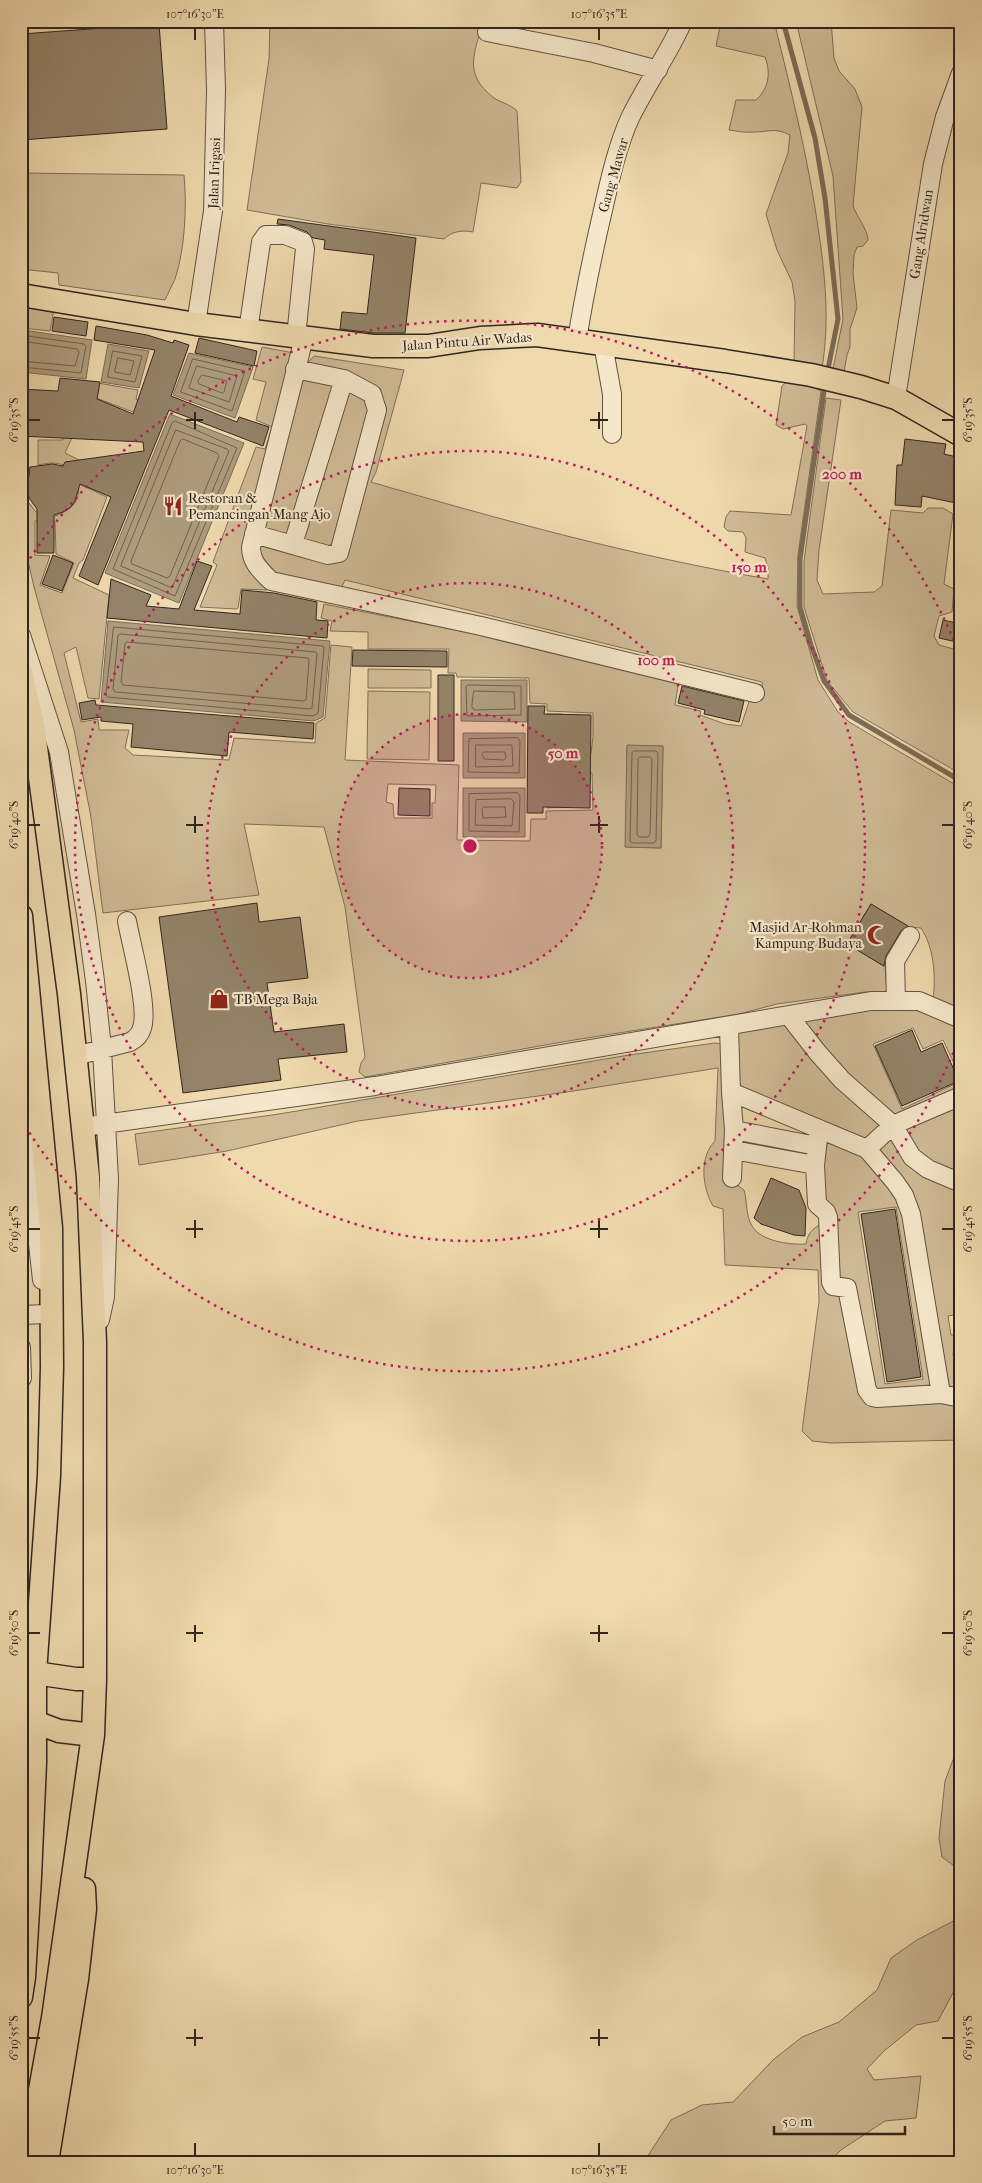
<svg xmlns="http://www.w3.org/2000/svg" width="982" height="2183" viewBox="0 0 982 2183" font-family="'IM FELL French Canon',serif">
	<rect width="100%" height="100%" fill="#efdaae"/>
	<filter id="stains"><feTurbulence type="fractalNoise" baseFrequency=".004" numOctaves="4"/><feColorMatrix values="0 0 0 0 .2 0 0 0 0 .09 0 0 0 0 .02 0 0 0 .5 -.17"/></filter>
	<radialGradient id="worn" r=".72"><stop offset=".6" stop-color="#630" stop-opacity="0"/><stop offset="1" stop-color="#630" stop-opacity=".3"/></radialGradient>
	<path fill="#cfbb96" stroke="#80705a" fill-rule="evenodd" d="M 270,21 L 483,21 C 475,54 462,73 494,98 C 502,103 510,104 517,111 L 521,182 L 517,188 L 481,183 L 473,232 C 462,230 452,231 444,239 L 328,224 L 247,210 L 269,59 Z
		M 721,21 L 774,21 C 791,90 808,158 818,227 C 825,274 830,321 822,368 L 794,362 L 795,301 L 792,282 L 777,250 L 766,214 L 788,153 L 790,135 C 774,127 770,132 754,132 C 746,133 737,131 729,130 L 736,100 L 756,100 C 769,88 771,73 765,57 L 716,46 Z
		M 796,21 L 831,21 L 834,58 L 839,71 L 855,89 L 862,107 L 853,206 C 858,219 867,228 868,240 L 863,246 L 857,247 L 854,255 L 853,273 L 857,308 L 850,329 L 850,347 L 847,355 L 844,372 L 833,369 L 843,319 L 833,176 Z
		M 21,173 L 184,175 C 187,205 185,250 175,279 C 172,286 168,293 165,300 L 59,285 L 58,273 L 21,269 Z
		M 21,305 L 54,309 L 50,331 L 21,328 Z
		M 262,347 L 294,353 L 246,553 L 268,587 L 267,590 L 241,589 L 238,608 L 236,609 L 200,607 L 217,565 L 213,562 L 256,447 L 265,449 L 272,427 L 256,420 L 266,382 L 253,379 Z
		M 314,356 L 404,370 L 376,472 L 371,482 C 501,520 633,556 768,579 L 768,568 L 765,558 L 745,552 L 746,538 L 743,532 L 728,531 L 724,527 L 726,517 L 730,511 L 791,515 L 807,426 L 805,424 L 783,429 L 776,425 L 782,386 L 788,380 L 804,382 L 821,391 L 798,555 L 797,606 L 818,680 L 838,712 L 849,722 L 961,788 L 961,1009 L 933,999 C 936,977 934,947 921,928 L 909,927 L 871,904 L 847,943 L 885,967 L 887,990 L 884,992 L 865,992 L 777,1004 L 739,1014 L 568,1041 L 365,1077 L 359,1072 L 361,1063 L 365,1057 L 345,907 L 324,827 L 244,824 L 259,895 L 103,913 L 91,817 L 74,730 L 34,587 L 21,531 L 21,467 L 31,469 L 24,485 L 27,504 L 29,503 L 36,512 L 52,517 C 72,511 86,498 74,477 C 73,474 71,470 68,468 C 60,461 47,463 38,465 L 38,440 L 63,440 L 64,412 L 87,381 L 138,390 L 136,399 L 147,404 L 141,415 L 91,396 L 65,453 L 85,463 L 79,484 L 107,497 L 83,560 L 79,563 L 73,578 L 109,595 L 99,699 L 88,698 L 76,647 L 64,653 L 81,722 L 98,719 L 99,730 L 129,730 L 125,748 L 133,755 L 229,760 L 234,738 L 315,743 L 316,723 L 325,718 L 331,645 L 352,647 L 345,760 L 459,765 L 457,840 L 530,841 L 531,819 L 546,819 L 546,811 L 593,810 L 592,773 L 560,774 L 560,807 L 547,808 L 547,714 L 562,714 L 562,753 L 591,753 L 593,737 L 593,713 L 547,711 L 547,704 L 530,703 L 529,678 L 461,677 L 457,677 L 456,673 L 448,673 L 449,649 L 368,649 L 368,632 L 330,631 L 332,621 L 321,618 L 324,604 L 491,637 L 679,680 L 675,705 L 701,711 L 700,715 L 725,724 L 741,726 L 750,699 L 763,698 L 762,682 L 345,580 L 340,591 L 269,574 L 256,555 L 257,540 L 334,562 L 381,398 L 305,365 ZM 35,521 L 55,522 L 56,554 L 74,563 L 62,593 L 40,585 L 50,556 L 35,555 ZM 627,746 L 663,746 L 661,848 L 626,847 ZM 388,784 L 436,785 L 435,803 L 432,803 L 432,818 L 394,818 L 393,804 L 386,802 Z
		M 298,376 L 339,382 L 289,539 L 260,530 Z
		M 346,385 L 368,396 L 374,410 L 337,549 L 297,541 Z
		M 826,398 L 841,400 L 819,550 L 817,580 L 823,594 L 874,592 L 882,586 L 891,510 L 923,513 L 928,508 L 943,508 L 953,514 L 944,584 L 954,589 L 952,612 L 939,616 L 934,636 L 939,645 L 961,651 L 961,774 L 853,712 L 827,681 L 804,607 L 804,561 Z
		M 368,669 L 431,670 L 431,688 L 368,688 Z
		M 368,691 L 430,692 L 429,760 L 367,759 Z
		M 906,1005 L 961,1024 L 961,1078 L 943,1040 L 923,1049 L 913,1028 L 873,1044 L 902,1109 L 961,1081 L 961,1092 L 893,1121 L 858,1089 L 796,1018 Z
		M 788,1020 L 890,1125 L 866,1147 L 734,1088 L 736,1029 Z
		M 715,1043 L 726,1045 L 728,1185 L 737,1185 L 744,1190 C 747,1200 746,1213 750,1222 C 757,1241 788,1245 806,1244 C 808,1233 812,1229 821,1224 L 843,1292 L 862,1394 L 961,1403 L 961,1440 L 831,1443 L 812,1441 L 802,1431 L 819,1301 L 818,1270 L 725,1265 L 723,1209 L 713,1206 C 702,1187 699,1157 715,1141 L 718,1068 L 567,1092 L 358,1121 L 227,1151 L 139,1165 L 135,1134 L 279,1114 L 629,1055 Z
		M 961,1099 L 961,1110 L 955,1112 L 961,1180 L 930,1167 L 898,1127 Z
		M 893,1131 L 961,1187 L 961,1314 L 948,1316 L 951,1335 L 961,1334 L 961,1351 L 953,1353 L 955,1370 L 961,1369 L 961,1392 L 951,1389 L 946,1384 L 916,1208 L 872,1149 Z
		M 822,1135 L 864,1151 L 900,1194 L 938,1392 L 874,1395 L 851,1285 L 835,1281 L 825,1206 ZM 896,1207 L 923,1379 L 885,1384 L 858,1212 Z
		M 961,1713 L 961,1871 L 942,1857 L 939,1838 L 945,1781 L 956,1752 Z
		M 961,1917 L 961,1986 L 954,1991 L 938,2021 L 916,2025 L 884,2051 L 867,2069 L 874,2080 L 921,2076 L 916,2118 L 885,2121 L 841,2150 L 829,2162 L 644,2162 L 671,2120 L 702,2105 L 733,2102 L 773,2060 L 802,2037 L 839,2022 L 877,1990 L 891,1958 L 917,1940 Z"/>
	<path fill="#ae9c7d" stroke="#7c6c57" d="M 22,330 L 92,340 L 86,379 L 21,372 Z
		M 108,344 L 149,351 L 139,388 L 101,382 Z
		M 189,353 L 253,367 L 235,418 L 173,395 Z
		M 170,414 L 244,443 L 179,603 L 105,573 Z
		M 108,621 L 330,641 L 323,717 L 314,721 L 101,702 Z
		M 461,680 L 527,680 L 527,722 L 461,721 Z
		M 463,733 L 525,733 L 525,778 L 463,778 Z
		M 627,745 L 663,746 L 661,848 L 625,847 Z
		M 463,788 L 525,788 L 525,837 L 463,837 Z"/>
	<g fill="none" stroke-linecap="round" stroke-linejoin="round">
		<path stroke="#70604e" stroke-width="1" d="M 21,335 L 84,344 L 86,346 L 81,373 L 21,367
			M 21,341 L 77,349 L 79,352 L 75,366 L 21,361
			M 113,351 L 142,356 L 135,382 L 108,377 Z
			M 118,358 L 134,361 L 130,375 L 115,372 Z
			M 193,359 L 245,371 L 232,411 L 181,392 Z
			M 197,366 L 237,376 L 229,402 L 189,388 Z
			M 202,375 L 227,381 L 224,392 L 222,393 L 199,384 L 198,381 Z
			M 175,421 L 237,448 L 175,596 L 113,569 L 172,423 Z
			M 176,430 L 227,449 L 229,451 L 172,588 L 121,566 Z
			M 183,439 L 217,453 L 219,456 L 170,576 L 167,578 L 132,564 L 131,561 L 180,441 Z
			M 114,627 L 323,646 L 324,648 L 318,713 L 313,716 L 108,697 L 106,695 Z
			M 120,634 L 316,652 L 317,654 L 312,708 L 310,709 L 115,692 L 113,689 L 118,636 Z
			M 127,642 L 308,658 L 309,661 L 306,700 L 303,701 L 123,685 L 121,682 L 125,644 Z
			M 468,685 L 521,686 L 521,715 L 467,716 L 466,687 Z
			M 474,691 L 514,692 L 515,709 L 474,710 L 472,707 Z
			M 518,738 L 520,741 L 519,773 L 468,772 L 469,739 Z
			M 476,745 L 512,745 L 513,766 L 476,767 Z
			M 634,751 L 656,751 L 658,753 L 656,841 L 654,843 L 633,843 L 630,841 L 632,753 Z
			M 484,752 L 505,752 L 506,758 L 504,760 L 484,759 L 482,754 Z
			M 640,757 L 650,757 L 652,759 L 650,834 L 648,837 L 639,837 L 637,834 L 638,759 Z
			M 518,793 L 520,796 L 519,832 L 469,831 L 469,794 Z
			M 511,799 L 514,802 L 512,826 L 475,825 L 476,800 Z
			M 484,807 L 505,807 L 506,817 L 483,818 L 482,809 Z"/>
		<path stroke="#7c6c57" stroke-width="5" d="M 783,21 L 815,138 L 825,198 L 838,319 L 827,374
			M 825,384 L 800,559 L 800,607 L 811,645 L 824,681 L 849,715 L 961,781"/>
	</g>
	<path fill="#948369" stroke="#31251f" d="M 159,24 L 167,129 L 21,140 L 21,34 Z
		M 278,219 L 416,238 L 405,333 L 374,333 L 340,329 L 342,312 L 367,314 L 374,255 L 324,249 L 325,240 L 313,238 L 307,232 L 289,225 L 277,224 Z
		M 54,317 L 88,322 L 86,336 L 52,331 Z
		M 96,326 L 147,335 L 173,343 L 174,340 L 189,345 L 171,396 L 237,422 L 239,417 L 269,427 L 263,446 L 169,410 L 98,585 L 79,576 L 111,497 L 80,484 L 75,501 L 70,508 L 63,512 L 54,515 L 54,553 L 37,553 L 37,509 L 29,498 L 27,490 L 30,467 L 52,464 L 63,466 L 65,462 L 144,451 L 143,442 L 21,436 L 21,389 L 58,391 L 60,378 L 100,382 L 97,399 L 133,414 L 155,350 L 94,340 Z
		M 199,338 L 257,351 L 254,366 L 195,353 Z
		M 905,439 L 946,444 L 944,454 L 961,458 L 961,504 L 922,496 L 921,507 L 895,505 L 897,465 L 902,465 Z
		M 53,555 L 73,563 L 62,591 L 42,584 Z
		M 197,561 L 212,566 L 194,610 L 240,614 L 242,590 L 274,593 L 317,602 L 316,620 L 328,621 L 327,638 L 107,618 L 111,579 L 151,595 L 146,606 L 179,609 Z
		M 943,620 L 961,624 L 961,643 L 939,638 Z
		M 353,650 L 447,651 L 447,667 L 352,666 Z
		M 438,675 L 454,675 L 454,761 L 438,761 Z
		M 682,686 L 744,701 L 739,722 L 704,714 L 705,710 L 678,703 Z
		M 95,700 L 96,705 L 314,723 L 313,739 L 229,732 L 227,756 L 131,747 L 133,724 L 101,721 L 101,717 L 82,720 L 79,703 Z
		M 528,706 L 545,706 L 544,714 L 591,715 L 590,808 L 543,807 L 543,813 L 527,813 Z
		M 399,788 L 430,789 L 430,816 L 398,815 Z
		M 257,903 L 259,922 L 300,917 L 308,978 L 267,983 L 274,1032 L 344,1024 L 347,1052 L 278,1059 L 281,1080 L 183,1093 L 159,917 Z
		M 871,904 L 908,926 L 901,931 L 886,956 L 884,966 L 847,944 Z
		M 912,1030 L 921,1052 L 942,1043 L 959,1081 L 902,1106 L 875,1046 Z
		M 771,1178 L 799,1190 L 806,1208 L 805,1236 L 794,1235 L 761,1224 L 754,1218 Z
		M 895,1209 L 921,1377 L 887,1382 L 861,1214 Z"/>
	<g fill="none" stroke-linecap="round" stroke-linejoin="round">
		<defs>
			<path id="minor" d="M 487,32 L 594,53 L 658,70
				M 196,324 L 213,211 L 216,90 L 214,21
				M 248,331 L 261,242 L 266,235 L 285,235 L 303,242 L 305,249 L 296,337
				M 304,338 L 251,547 C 251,562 260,570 271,581 L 481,626 L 755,693
				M 577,340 C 584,296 593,253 603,210 C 610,179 617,147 630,118 C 646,85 668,55 683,21
				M 603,344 L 612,394 L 612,434
				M 896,398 L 933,164 L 945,117 L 961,73
				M 254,534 L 328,555 L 339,553 L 377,410 L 372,394 L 344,379 L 295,369
				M 293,544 L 344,379
				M 21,635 L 59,752 L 86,914 L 95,981 L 102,1049 L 109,1179 L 105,1297 L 100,1320
				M 896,1001 L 895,961 L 910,936
				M 789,1016 L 818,1053 L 842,1080 L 893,1125 L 912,1157 L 928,1169 L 961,1183
				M 729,1027 L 731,1092 L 867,1149 L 895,1182 L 904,1195 L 911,1214 L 941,1394 L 961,1398
				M 75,1056 L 130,1042 C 136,1039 140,1035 142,1028 C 149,1008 131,944 127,921
				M 21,1089 L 42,1280
				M 731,1092 L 734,1130 L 732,1178
				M 83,1127 L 375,1086 L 871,1001 L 919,1001 L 961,1019
				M 734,1130 L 817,1146
				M 819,1130 L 815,1165 L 817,1204 L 826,1212 L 828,1217 L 831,1282 L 833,1286 L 847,1288 L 867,1390 L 872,1397 L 877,1398 L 941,1394
				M 867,1149 L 893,1125 L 961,1096
				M 733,1150 L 815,1165
				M 21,1315 L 46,1314
				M 21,1347 L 22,1378"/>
			<path id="major" d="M 21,295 L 196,324 L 373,346 L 428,346 L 480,338 L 537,335 L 725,361 L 811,375 L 861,387 L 896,398 L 961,435
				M 21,672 L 33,725 L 69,994 L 88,1177 L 95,1342 L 95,1679 L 93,1735 L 53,2018 L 27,2162
				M 21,916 L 51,1228 L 52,1367 L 49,1476 L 35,1673 L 35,1763 L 30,1877 L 24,1977 L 21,1997
				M 35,1673 L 76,1679 L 95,1679
				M 35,1722 L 59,1731 L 93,1735
				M 47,2162 L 77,1979 L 85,1909 L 84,1889"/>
		</defs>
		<use href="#minor" stroke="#605243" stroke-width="20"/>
		<use href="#major" stroke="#31251f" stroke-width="25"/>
		<use href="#minor" stroke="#f5e7ca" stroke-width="18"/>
		<use href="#major" stroke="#efdaae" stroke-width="22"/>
	</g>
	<path fill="none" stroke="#31251f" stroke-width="2" d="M 195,28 L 195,40M 599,28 L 599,40M 195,412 L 195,429M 599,412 L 599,429M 28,420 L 40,420M 186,420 L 203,420M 590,420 L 608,420M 942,420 L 954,420M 195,816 L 195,833M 599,816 L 599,833M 28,825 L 40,825M 186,825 L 203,825M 590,825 L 608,825M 942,825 L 954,825M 195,1220 L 195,1238M 599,1220 L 599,1238M 28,1229 L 40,1229M 186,1229 L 203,1229M 590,1229 L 608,1229M 942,1229 L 954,1229M 195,1625 L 195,1642M 599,1625 L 599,1642M 28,1633 L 40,1633M 186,1633 L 203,1633M 590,1633 L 608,1633M 942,1633 L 954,1633M 195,2029 L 195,2046M 599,2029 L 599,2046M 28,2038 L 40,2038M 186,2038 L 203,2038M 590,2038 L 608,2038M 942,2038 L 954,2038M 195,2143 L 195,2156M 599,2143 L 599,2156"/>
	<circle cx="470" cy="846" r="132" fill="#c2185b" fill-opacity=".12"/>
	<g fill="none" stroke="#c2185b" stroke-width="2.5" stroke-dasharray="2.5 5">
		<circle cx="470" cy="846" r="132"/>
		<circle cx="470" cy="846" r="263"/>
		<circle cx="470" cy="846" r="395"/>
		<path d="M959 1039A526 526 0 0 1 22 1121M22 571A526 526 0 0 1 959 653"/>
	</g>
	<defs>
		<symbol id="restaurant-bare" viewBox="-9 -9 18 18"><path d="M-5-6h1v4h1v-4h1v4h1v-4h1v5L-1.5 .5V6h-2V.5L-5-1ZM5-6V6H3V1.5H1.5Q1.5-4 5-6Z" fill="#8f2418" stroke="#f5e7ca" stroke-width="2.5" paint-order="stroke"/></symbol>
		<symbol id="mosque-bare" viewBox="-9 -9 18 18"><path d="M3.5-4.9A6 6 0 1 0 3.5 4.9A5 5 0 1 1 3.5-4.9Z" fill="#8f2418" stroke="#f5e7ca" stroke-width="2.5" paint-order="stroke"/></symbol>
		<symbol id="shop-bare" viewBox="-9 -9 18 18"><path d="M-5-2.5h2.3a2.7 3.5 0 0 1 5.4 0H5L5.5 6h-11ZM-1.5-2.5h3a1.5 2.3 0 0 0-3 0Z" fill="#8f2418" stroke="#f5e7ca" stroke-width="2.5" paint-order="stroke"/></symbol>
	</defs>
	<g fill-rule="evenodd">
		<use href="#restaurant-bare" x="159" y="492" width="28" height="28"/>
		<use href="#mosque-bare" x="863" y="921" width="28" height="28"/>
		<use href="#shop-bare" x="205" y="985" width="28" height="28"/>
	</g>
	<g text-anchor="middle" stroke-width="4.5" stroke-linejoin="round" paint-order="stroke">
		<g font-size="14" fill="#31251f" stroke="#f5e7ca">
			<text transform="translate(214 173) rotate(-88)" y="5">Jalan Irigasi</text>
			<text transform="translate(613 175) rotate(-74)" y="5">Gang Mawar</text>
			<text transform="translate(921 234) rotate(-81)" y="5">Gang Alridwan</text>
			<text transform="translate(467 341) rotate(-4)" y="5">Jalan Pintu Air Wadas</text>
		</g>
		<g font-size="14" fill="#31251f" stroke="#f5e7ca" text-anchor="start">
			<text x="188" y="503">Restoran &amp;<tspan x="188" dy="16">Pemancingan Mang Ajo</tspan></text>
			<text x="862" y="932" text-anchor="end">Masjid Ar-Rohman<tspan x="862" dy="16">Kampung Budaya</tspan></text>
			<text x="234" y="1004">TB Mega Baja</text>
		</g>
	</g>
	<circle cx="470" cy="846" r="8" fill="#c2185b" stroke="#f5e7ca" stroke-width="2.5"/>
	<g font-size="15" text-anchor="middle" font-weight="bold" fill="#c2185b" stroke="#f5e7ca" stroke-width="4.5" stroke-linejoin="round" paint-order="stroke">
		<text x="842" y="479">200 m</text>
		<text x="749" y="572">150 m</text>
		<text x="656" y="665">100 m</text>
		<text x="563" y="758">50 m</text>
	</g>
	<rect width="982" height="2183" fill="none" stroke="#efdaae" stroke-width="55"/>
	<path d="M774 2126v8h131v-8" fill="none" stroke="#31251f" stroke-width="2.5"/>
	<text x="782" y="2126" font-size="15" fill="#31251f" stroke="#f5e7ca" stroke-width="4" paint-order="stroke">50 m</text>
	<rect x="28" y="28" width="926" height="2128" fill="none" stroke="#31251f" stroke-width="2"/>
	<g font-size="12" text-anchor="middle" fill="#31251f">
		<text x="195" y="18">107°16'30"E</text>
		<text x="599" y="18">107°16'35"E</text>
		<text transform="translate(14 420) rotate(-90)" y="4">6°19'35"S</text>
		<text transform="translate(968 420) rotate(-90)" y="4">6°19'35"S</text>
		<text transform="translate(14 825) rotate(-90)" y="4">6°19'40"S</text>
		<text transform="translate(968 825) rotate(-90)" y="4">6°19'40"S</text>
		<text transform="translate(14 1229) rotate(-90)" y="4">6°19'45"S</text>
		<text transform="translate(968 1229) rotate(-90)" y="4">6°19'45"S</text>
		<text transform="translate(14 1633) rotate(-90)" y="4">6°19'50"S</text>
		<text transform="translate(968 1633) rotate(-90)" y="4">6°19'50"S</text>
		<text transform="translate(14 2038) rotate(-90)" y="4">6°19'55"S</text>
		<text transform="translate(968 2038) rotate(-90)" y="4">6°19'55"S</text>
		<text x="195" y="2174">107°16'30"E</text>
		<text x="599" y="2174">107°16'35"E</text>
	</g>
	<rect width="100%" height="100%" filter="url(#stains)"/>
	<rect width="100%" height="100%" fill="url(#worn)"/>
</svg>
